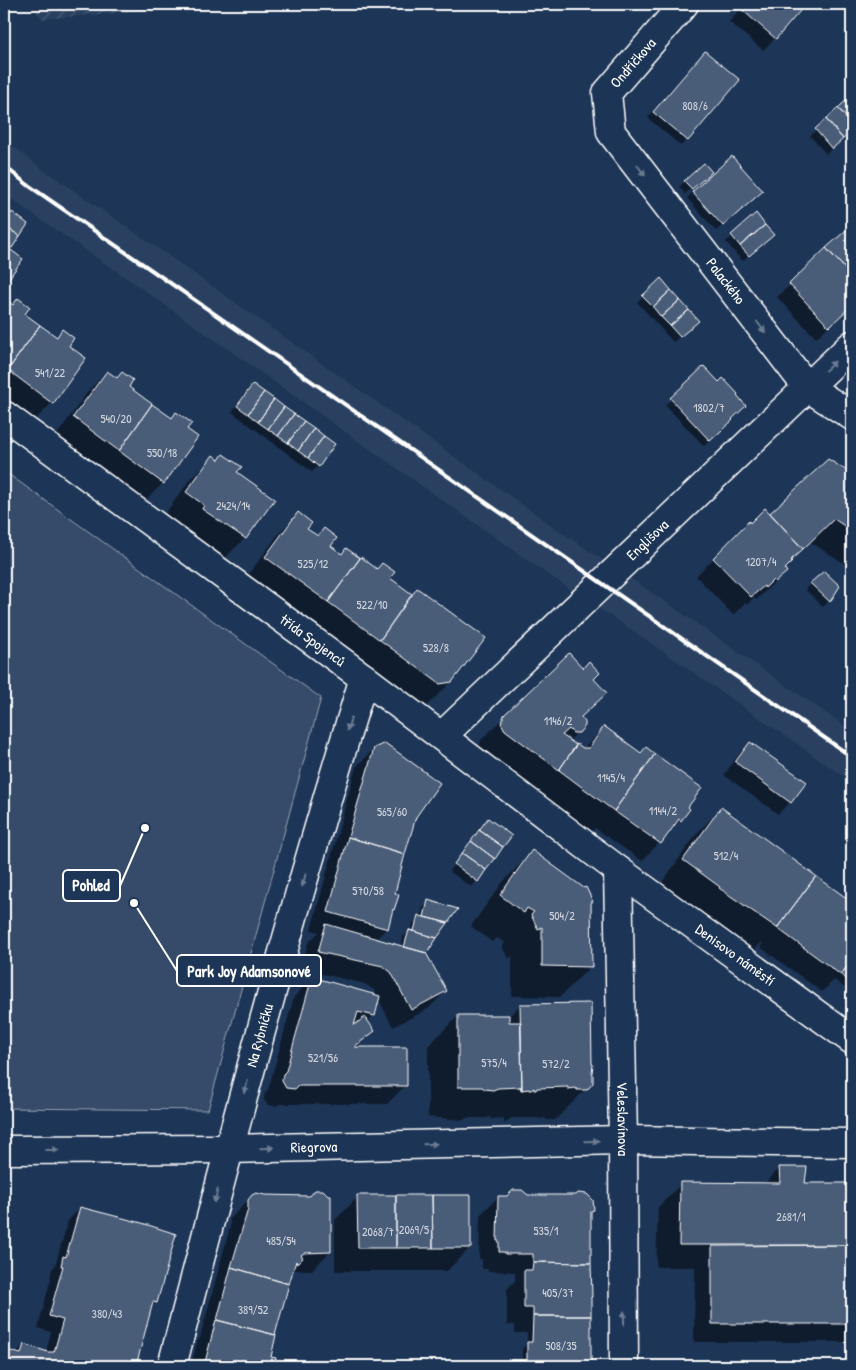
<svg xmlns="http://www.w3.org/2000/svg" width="856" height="1370" viewBox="0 0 856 1370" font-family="'Patrick Hand',sans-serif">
	<defs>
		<pattern id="industrial-furrows" width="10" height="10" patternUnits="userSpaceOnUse" patternTransform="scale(1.25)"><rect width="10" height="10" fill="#2a4161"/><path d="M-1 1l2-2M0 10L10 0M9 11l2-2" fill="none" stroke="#4a5e79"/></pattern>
	</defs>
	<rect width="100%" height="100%" fill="#1d3557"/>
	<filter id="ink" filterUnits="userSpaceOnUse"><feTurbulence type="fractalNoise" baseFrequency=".02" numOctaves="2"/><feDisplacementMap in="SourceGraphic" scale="10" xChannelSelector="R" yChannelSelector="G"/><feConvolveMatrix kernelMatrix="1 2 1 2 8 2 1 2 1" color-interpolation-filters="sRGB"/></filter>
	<g filter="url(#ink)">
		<path fill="#2a4161" d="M 4,139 L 41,168 L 162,251 L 567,536 L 660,598 L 852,731 L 852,782 L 636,633 L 543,571 L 138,286 L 15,202 L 4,193 Z"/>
		<path fill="url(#industrial-furrows)" d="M 31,4 L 225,4 L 42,19 Z"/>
		<path fill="#364b69" stroke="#9aa5b4" d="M 4,471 L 321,698 L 208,1110 L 4,1108 Z"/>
		<path fill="#0007" d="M 745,4 L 804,4 L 775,38 L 763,50 L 729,22 Z
			M 699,58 L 738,81 L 681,146 L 648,118 Z
			M 850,99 L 852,101 L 852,130 L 826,154 L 810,136 Z
			M 704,164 L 704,177 L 685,194 L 679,187 Z
			M 693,192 L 755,197 L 716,231 L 687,198 Z
			M 12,214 L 27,224 L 11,247 L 5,253 L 4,252 L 4,223 Z
			M 852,214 L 852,304 L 816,338 L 777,297 L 847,232 L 844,225 L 846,220 Z
			M 755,215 L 766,241 L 742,261 L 726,242 Z
			M 11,251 L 9,277 L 4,282 L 4,260 Z
			M 643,297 L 691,327 L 673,342 L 637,302 Z
			M 4,300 L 12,306 L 18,300 L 23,314 L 55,338 L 62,331 L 68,346 L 52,403 L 34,421 L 4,399 Z
			M 704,368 L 731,419 L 726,426 L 704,446 L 665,405 Z
			M 107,372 L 186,430 L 163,483 L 145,501 L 56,436 L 89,390 Z
			M 253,385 L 318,466 L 312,472 L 232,412 L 247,391 Z
			M 224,455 L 235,473 L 245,538 L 222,561 L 180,532 L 182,528 L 164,515 L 190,480 L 213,457 L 218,461 Z
			M 828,460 L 852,476 L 852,568 L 810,542 L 790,561 L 783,570 L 785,572 L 756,600 L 754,597 L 747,605 L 745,603 L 733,615 L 696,576 L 749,523 L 750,524 L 770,515 Z
			M 298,514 L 305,529 L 341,555 L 346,549 L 412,595 L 451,682 L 420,713 L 350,671 L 360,657 L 248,575 L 280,532 Z
			M 824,573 L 829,601 L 823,607 L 805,589 Z
			M 592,679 L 580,718 L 584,726 L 569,741 L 582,750 L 604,728 L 680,820 L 642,861 L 595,828 L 590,833 L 482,753 L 479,747 L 481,740 L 505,716 Z
			M 751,743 L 790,802 L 778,814 L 724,775 L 738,755 Z
			M 374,749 L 415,816 L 394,894 L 397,896 L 393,909 L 391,911 L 386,929 L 376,939 L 401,947 L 403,937 L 410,931 L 413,923 L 419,917 L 420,917 L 423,908 L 429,902 L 426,952 L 424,953 L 446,991 L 428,1009 L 393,1027 L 378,998 L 374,1015 L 367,1022 L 373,1030 L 356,1048 L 405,1086 L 387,1104 L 279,1104 L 276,1106 L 268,1105 L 264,1100 L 265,1093 L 268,1090 L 294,997 L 312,978 L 377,996 L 374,990 L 365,984 L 301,969 L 308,943 L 319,932 L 311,930 L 356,767 Z
			M 721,809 L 852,904 L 852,993 L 834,980 L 822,992 L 760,947 L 763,943 L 762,942 L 753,951 L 697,912 L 698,910 L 661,884 L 698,832 Z
			M 488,820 L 510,836 L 477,881 L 471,887 L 449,871 L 482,825 Z
			M 532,852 L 592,901 L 590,903 L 591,966 L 560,997 L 512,996 L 512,956 L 508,959 L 502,946 L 505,943 L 497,938 L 492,942 L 471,926 L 502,883 Z
			M 520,1005 L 592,1083 L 555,1120 L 547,1120 L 545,1118 L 538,1119 L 538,1118 L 511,1118 L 504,1124 L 504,1118 L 491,1119 L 489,1116 L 488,1118 L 466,1118 L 463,1120 L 428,1117 L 428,1046 L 458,1016 L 507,1018 Z
			M 780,1168 L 804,1184 L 852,1184 L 852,1342 L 694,1342 L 695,1267 L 656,1267 L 658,1207 L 681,1184 L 764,1184 Z
			M 252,1196 L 330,1252 L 312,1270 L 292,1270 L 273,1336 L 269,1358 L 274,1359 L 272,1366 L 192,1366 L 192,1365 L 191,1365 L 198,1340 L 200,1338 L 230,1227 L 230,1219 Z
			M 358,1197 L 470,1248 L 447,1271 L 335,1271 L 335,1220 Z
			M 498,1197 L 527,1197 L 590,1211 L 589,1364 L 587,1366 L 522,1366 L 522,1349 L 527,1344 L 527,1333 L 515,1333 L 515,1325 L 507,1325 L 507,1289 L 515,1281 L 515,1272 L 488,1271 L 488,1269 L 482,1269 L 482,1259 L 479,1259 L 480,1215 Z
			M 80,1208 L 156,1302 L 150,1308 L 134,1366 L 4,1366 L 4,1350 L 16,1353 L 24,1345 L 46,1352 L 51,1332 L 38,1328 L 51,1278 L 50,1278 L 52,1269 L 55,1266 L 68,1221 Z"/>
		<path fill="#4a5d79" stroke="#fff" d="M 745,4 L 806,4 L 776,39 L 741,9 Z
			M 705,51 L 740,80 L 688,141 L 653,112 Z
			M 850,97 L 852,99 L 852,124 L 838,108 Z
			M 838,108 L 852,124 L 852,131 L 843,139 L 826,119 Z
			M 826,119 L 843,139 L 832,149 L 815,129 Z
			M 732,156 L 763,191 L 723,226 L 692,192 Z
			M 704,163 L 712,172 L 692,189 L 684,181 Z
			M 12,212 L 28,224 L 20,236 L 4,226 L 4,223 Z
			M 756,213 L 765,225 L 740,246 L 731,235 Z
			M 765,225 L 774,235 L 749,256 L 740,246 Z
			M 852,225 L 852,276 L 826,248 Z
			M 4,226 L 20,236 L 12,248 L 4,243 Z
			M 826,248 L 852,276 L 852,305 L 829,327 L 789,284 Z
			M 11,250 L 23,259 L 9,278 L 4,274 L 4,260 Z
			M 661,278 L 671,290 L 653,307 L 642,296 Z
			M 671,290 L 680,300 L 661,317 L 653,307 Z
			M 4,298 L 13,305 L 18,298 L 30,307 L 25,314 L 40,325 L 8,370 L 4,367 Z
			M 680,300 L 689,310 L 670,326 L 661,317 Z
			M 689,310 L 699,321 L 680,337 L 670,326 Z
			M 40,325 L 57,337 L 62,329 L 74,338 L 69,346 L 86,358 L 53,404 L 8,370 Z
			M 704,366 L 719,382 L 723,378 L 738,394 L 737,395 L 746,406 L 732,419 L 733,420 L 710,441 L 670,398 Z
			M 107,371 L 117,378 L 122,372 L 133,380 L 129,387 L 152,404 L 119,451 L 73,417 Z
			M 253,384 L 264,392 L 248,414 L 237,406 Z
			M 264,392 L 274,399 L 258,422 L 248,414 Z
			M 274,399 L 284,407 L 268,429 L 258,422 Z
			M 152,404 L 172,418 L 176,412 L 192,423 L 187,429 L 198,437 L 164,484 L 119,451 Z
			M 284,407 L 294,414 L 278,436 L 268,429 Z
			M 294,414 L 304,421 L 288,443 L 278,436 Z
			M 304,421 L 314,428 L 298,451 L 288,443 Z
			M 314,428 L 324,436 L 308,458 L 298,451 Z
			M 324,436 L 335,444 L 319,467 L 308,458 Z
			M 223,454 L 242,467 L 237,472 L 275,499 L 246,539 L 202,509 L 204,505 L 186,492 L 213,455 L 219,460 Z
			M 828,459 L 852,474 L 852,531 L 834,519 L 803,549 L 770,513 Z
			M 765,508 L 803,549 L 791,560 L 792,562 L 785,569 L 787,572 L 775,582 L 773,580 L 765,588 L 764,586 L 751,597 L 713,558 L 749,521 L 750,523 Z
			M 298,512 L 312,523 L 307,529 L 318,536 L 324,528 L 337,538 L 331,546 L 342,554 L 346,548 L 360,558 L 328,602 L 265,557 Z
			M 361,557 L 377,569 L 382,563 L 395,572 L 390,578 L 412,594 L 380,640 L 328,602 Z
			M 824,571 L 840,586 L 830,602 L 810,583 Z
			M 417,588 L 486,638 L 452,682 L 440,684 L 380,640 Z
			M 569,653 L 583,668 L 589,661 L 600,673 L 594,679 L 607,693 L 581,717 L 585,722 L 585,726 L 579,733 L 573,733 L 569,729 L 562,735 L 576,745 L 577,744 L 559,770 L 505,730 L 501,723 L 504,715 Z
			M 604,726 L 641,753 L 646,747 L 655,754 L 614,811 L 559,770 L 577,744 L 583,748 L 589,748 Z
			M 750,742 L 807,782 L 791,803 L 735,762 Z
			M 385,743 L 440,783 L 416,817 L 405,854 L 348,837 L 374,748 Z
			M 655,754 L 702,788 L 688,807 L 690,809 L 681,821 L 679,819 L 661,844 L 614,811 Z
			M 721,807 L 816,876 L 777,928 L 719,888 L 720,887 L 683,860 Z
			M 488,818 L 512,836 L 503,847 L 479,830 Z
			M 479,830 L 503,847 L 495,859 L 471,841 Z
			M 348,837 L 405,854 L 395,893 L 399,895 L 394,910 L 393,909 L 388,929 L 328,912 Z
			M 471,841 L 495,859 L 486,870 L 462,853 Z
			M 532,850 L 584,888 L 586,887 L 593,902 L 591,902 L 592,967 L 542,966 L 542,927 L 538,929 L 531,915 L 534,912 L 527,908 L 524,913 L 500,895 Z
			M 462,853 L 486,870 L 478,882 L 454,864 Z
			M 816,876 L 852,902 L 852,959 L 841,975 L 777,928 Z
			M 428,900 L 458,909 L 448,923 L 424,917 Z
			M 418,915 L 424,917 L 448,923 L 437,938 L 409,930 L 414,931 Z
			M 326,924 L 426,953 L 447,991 L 411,1010 L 391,972 L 383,966 L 318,952 Z
			M 409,930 L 437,938 L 427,953 L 404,947 Z
			M 852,959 L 852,983 L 841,975 Z
			M 312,977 L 380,996 L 375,1016 L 358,1012 L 354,1025 L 365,1017 L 375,1031 L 354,1047 L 407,1047 L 407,1086 L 298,1086 L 295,1089 L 286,1088 L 282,1081 L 283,1074 L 286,1071 Z
			M 591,1003 L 592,1064 L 593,1064 L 592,1073 L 593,1074 L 593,1083 L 587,1090 L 577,1090 L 576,1088 L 568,1089 L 568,1087 L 537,1088 L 536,1090 L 534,1090 L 534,1088 L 531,1090 L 529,1090 L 529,1089 L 522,1090 L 520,1004 Z
			M 458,1015 L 509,1015 L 509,1022 L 521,1022 L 522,1090 L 521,1090 L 520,1086 L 520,1087 L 498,1088 L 493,1090 L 485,1089 L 482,1087 L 458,1087 Z
			M 779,1167 L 807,1167 L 805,1183 L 852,1183 L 852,1245 L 679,1245 L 680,1182 L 780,1183 Z
			M 315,1190 L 323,1190 L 328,1195 L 331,1195 L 331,1252 L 304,1253 L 301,1255 L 303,1258 L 297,1264 L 296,1261 L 289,1284 L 231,1267 L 248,1209 L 248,1200 L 252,1195 L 256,1193 L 265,1195 L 310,1196 Z
			M 513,1190 L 522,1190 L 528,1195 L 576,1195 L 578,1193 L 587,1194 L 593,1200 L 594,1210 L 591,1211 L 591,1263 L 533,1262 L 533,1254 L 505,1254 L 505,1252 L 499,1252 L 499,1241 L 497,1241 L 498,1196 L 507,1196 Z
			M 357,1195 L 396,1195 L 396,1248 L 358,1248 Z
			M 396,1195 L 432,1195 L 433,1248 L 396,1248 Z
			M 432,1195 L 471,1195 L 471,1248 L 433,1248 Z
			M 80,1207 L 142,1223 L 176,1234 L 157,1303 L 153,1302 L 136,1366 L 4,1366 L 4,1349 L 21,1354 L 24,1344 L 48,1352 L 54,1352 L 63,1320 L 49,1316 L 63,1266 L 61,1266 L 63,1256 L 66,1257 Z
			M 852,1245 L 852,1324 L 712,1324 L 712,1246 Z
			M 533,1262 L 591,1263 L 592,1297 L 591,1297 L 591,1316 L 533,1316 L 533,1308 L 524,1308 L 524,1270 L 532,1270 Z
			M 231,1267 L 289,1284 L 275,1335 L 217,1320 Z
			M 533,1316 L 591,1316 L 591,1365 L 572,1365 L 572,1366 L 527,1365 L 527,1342 L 532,1342 Z
			M 216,1320 L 276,1335 L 271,1357 L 276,1358 L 274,1366 L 204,1366 Z"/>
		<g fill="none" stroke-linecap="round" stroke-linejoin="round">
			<defs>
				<g id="minor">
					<path id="s1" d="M 684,4 L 607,93 L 611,132 L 807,387 L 852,416"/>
					<path id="s2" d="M 4,415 L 364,678 L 618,870 L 852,1040"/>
					<path id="s3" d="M 442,736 L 852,345"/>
					<path id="s4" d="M 618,870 L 623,1140 L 624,1366"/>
					<path id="s5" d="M 4,1150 L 228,1149 L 623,1140 L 852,1143"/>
					<path id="s6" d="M 172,1366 C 232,1136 293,905 364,678"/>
				</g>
			</defs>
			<use href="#minor" stroke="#fff" stroke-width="31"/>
			<use href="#minor" stroke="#1d3557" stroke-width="28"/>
			<path stroke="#fff" stroke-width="4" d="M 4,166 L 28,185 L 150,269 L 852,757"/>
		</g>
		<defs><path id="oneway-solid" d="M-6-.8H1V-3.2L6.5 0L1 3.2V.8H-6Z" transform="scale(1.25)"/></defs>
		<g fill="#6c7c92">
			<use href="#oneway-solid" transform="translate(641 170) rotate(53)"/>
			<use href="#oneway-solid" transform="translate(761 327) rotate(53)"/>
			<use href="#oneway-solid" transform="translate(830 366) rotate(-43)"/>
			<use href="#oneway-solid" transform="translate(349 724) rotate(107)"/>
			<use href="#oneway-solid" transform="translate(304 880) rotate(106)"/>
			<use href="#oneway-solid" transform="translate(246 1087) rotate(106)"/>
			<use href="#oneway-solid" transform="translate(592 1141) rotate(-1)"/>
			<use href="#oneway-solid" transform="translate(430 1144) rotate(-1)"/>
			<use href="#oneway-solid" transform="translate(267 1148) rotate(-1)"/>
			<use href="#oneway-solid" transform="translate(52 1150)"/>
			<use href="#oneway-solid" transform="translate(216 1196) rotate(105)"/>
			<use href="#oneway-solid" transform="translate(624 1318) rotate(-90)"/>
		</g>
	</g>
	<g text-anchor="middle" stroke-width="4" stroke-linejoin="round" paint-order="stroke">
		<g font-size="12" fill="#d2d6de">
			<text x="695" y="110">808/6</text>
			<text x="50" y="377">541/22</text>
			<text x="709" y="412">1802/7</text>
			<text x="116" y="423">540/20</text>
			<text x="162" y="457">550/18</text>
			<text x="233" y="510">2424/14</text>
			<text x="761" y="566">1207/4</text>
			<text x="313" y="568">525/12</text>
			<text x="372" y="609">522/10</text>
			<text x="436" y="652">528/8</text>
			<text x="558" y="725">1146/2</text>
			<text x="611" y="782">1145/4</text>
			<text x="663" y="815">1144/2</text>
			<text x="392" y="816">565/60</text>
			<text x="726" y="860">512/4</text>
			<text x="368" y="895">570/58</text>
			<text x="562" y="920">504/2</text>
			<text x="323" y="1062">521/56</text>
			<text x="494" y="1067">575/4</text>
			<text x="556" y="1068">572/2</text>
			<text x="791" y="1221">2681/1</text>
			<text x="414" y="1234">2069/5</text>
			<text x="546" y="1235">535/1</text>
			<text x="378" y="1236">2068/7</text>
			<text x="281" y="1245">485/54</text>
			<text x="558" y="1297">405/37</text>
			<text x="253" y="1314">389/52</text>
			<text x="107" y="1318">380/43</text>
			<text x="561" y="1350">508/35</text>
		</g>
		<g font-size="15" fill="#fff" stroke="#1d3557">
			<text transform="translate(633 63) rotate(-49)" y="5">Ondříčkova</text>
			<text dy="5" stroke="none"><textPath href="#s1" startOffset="345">Palackého</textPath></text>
			<text dy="5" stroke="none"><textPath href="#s3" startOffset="284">Englišova</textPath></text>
			<text dy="5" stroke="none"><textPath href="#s2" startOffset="382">třída Spojenců</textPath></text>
			<text dy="5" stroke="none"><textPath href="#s2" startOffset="909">Denisovo náměstí</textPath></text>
			<text dy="5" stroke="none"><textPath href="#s6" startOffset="342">Na Rybníčku</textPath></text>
			<text dy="5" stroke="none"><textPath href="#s4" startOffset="249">Veleslavínova</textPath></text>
			<text dy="5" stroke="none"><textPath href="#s5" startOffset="310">Riegrova</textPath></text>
		</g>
	</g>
	<path fill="none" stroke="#fff" stroke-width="2" d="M145 828L120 886M134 903L177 971"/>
	<g fill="#fff" stroke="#1d3557" stroke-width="2">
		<circle cx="145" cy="828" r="5"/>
		<circle cx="134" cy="903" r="5"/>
	</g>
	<g fill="#1d3557" stroke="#fff" stroke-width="2">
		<rect x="63" y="870" width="57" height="31" rx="5"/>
		<rect x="177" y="955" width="144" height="31" rx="5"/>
	</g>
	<g font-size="16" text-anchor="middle" font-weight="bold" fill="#fff">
		<text x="91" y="891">Pohled</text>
		<text x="249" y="977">Park Joy Adamsonové</text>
	</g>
	<rect width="856" height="1370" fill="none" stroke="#1d3557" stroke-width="20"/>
	<rect x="10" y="10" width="836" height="1350" fill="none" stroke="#fff" stroke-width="2" filter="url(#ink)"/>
</svg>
